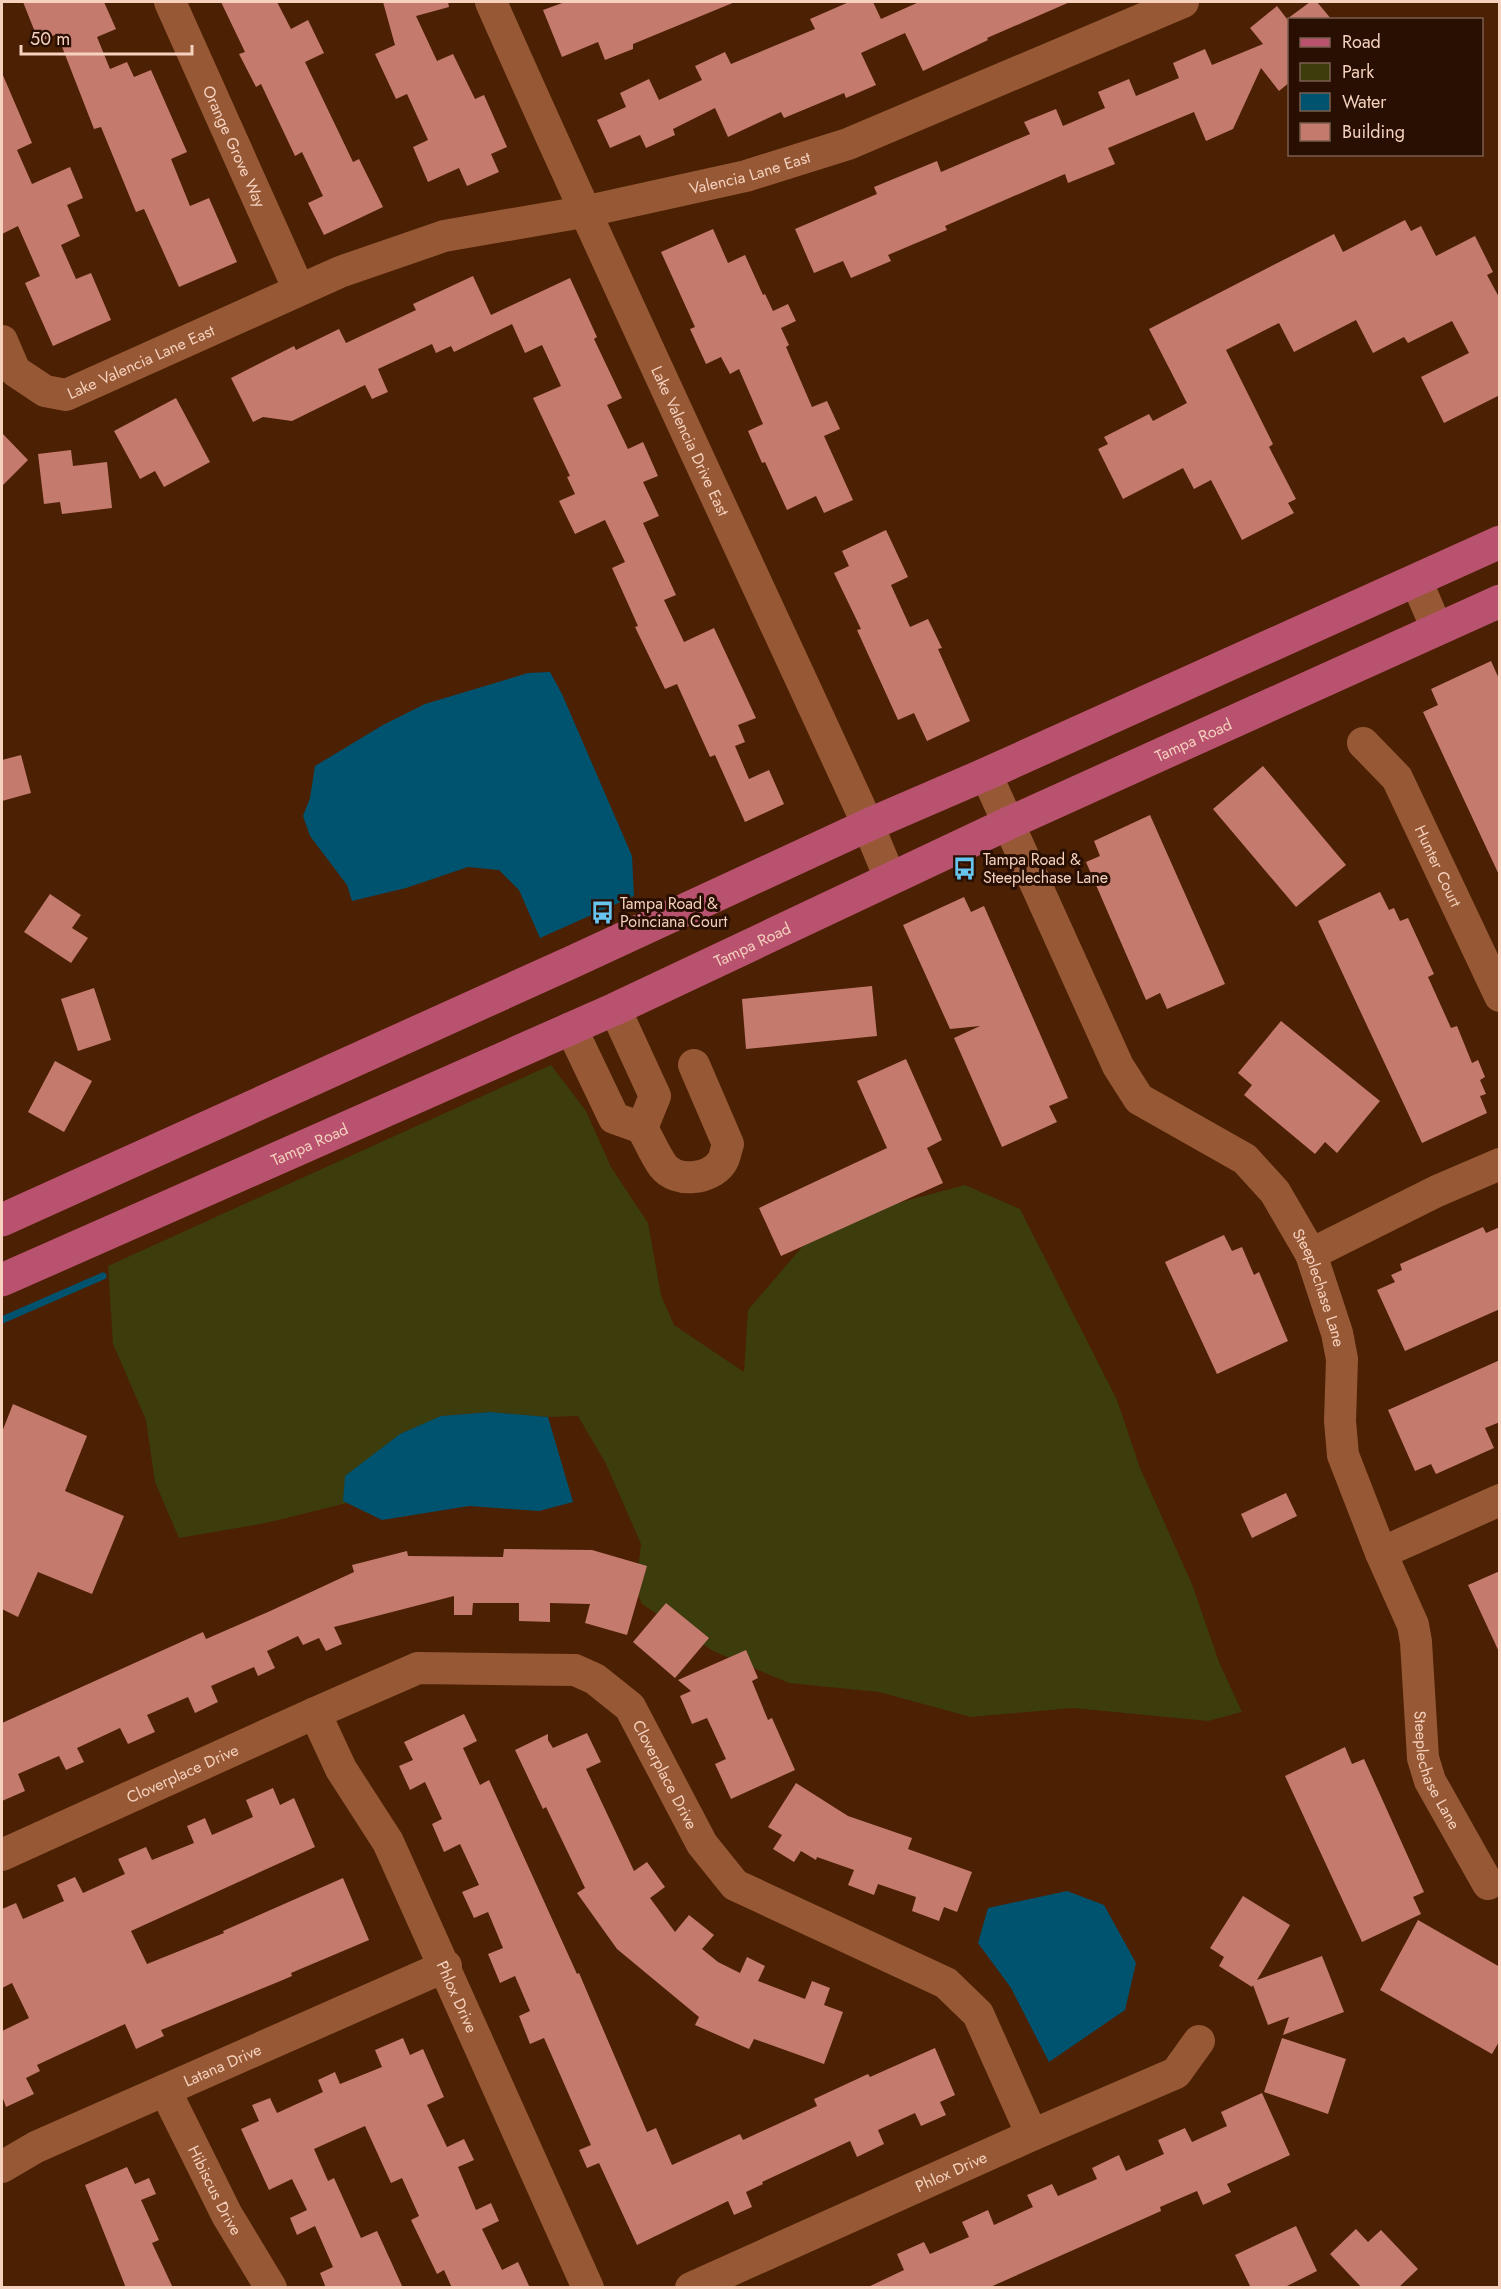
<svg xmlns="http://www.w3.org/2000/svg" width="1501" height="2289" viewBox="0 0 1501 2289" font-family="Jost,sans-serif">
	<rect width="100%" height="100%" fill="#4c2003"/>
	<path fill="#3c3c0d" d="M 551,1065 L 586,1111 L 611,1167 L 648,1223 L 661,1295 L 674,1325 L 744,1372 L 748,1310 L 814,1233 L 894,1204 L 965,1185 L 1020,1209 L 1117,1400 L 1140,1468 L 1192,1584 L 1219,1662 L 1242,1712 L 1208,1721 L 1073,1708 L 971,1717 L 879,1692 L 789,1683 L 713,1651 L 642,1604 L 636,1589 L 641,1544 L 606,1464 L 578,1416 L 548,1417 L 490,1412 L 441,1416 L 343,1501 L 347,1503 L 266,1523 L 179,1538 L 155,1482 L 146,1420 L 113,1344 L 108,1266 Z"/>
	<path fill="#00536f" d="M 550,672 L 562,694 L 632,856 L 634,896 L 540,938 L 519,890 L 499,870 L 468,867 L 406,888 L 352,901 L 347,885 L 310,836 L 303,816 L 310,798 L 315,766 L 383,725 L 425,704 L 528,673 Z
		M 490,1412 L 548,1417 L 573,1502 L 539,1511 L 469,1506 L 382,1520 L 343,1501 L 345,1476 L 400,1434 L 441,1416 Z
		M 1067,1891 L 1104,1905 L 1136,1963 L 1125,2010 L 1049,2062 L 1011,1988 L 978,1943 L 988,1908 Z"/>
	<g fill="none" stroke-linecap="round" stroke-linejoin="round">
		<path stroke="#00536f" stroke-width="7" d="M 2,1320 L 103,1276"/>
	</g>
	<path fill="#c57a6e" d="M 23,2 L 104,2 L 116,29 L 97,37 L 110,69 L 127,62 L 134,77 L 151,70 L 187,152 L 171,159 L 190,206 L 209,198 L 237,262 L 179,287 L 144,209 L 136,212 L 101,127 L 94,129 L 57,34 L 39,42 Z
		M 221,2 L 277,2 L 291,29 L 308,20 L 324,53 L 305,62 L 353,162 L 359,159 L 383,207 L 324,235 L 308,203 L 323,196 L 302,152 L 295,156 L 261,84 L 256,87 L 239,54 L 245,52 Z
		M 383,2 L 448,2 L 449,7 L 416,16 L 437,61 L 453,54 L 475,99 L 484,95 L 507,147 L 491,154 L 499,172 L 467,186 L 459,168 L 428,182 L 413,147 L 428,140 L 407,94 L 396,99 L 375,54 L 395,45 Z
		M 565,2 L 735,2 L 633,44 L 633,49 L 605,60 L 598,42 L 562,57 L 543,10 Z
		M 849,2 L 873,2 L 881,19 L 919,2 L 1070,2 L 987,38 L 988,40 L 923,71 L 905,33 L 861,53 L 876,85 L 846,98 L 844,93 L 784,118 L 781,112 L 728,137 L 715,108 L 673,129 L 675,135 L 646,148 L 640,135 L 610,148 L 597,120 L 626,107 L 620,93 L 649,79 L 659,100 L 702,80 L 695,66 L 725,52 L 731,64 L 815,29 L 810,19 Z
		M 1310,2 L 1317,2 L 1332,20 L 1287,20 L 1290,22 L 1290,82 L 1279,91 L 1261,68 L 1233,129 L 1206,141 L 1194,112 L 1108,148 L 1115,164 L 1068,183 L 1065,174 L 945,226 L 947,230 L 888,255 L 891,261 L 851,278 L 843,261 L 814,273 L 795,229 L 877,194 L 874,187 L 937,161 L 941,172 L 1030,134 L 1024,122 L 1056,109 L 1063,126 L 1105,108 L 1098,92 L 1129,79 L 1136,96 L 1179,78 L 1173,63 L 1205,49 L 1212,65 L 1263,44 L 1250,28 L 1277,6 L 1287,19 Z
		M 2,73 L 32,143 L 17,150 L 32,184 L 70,167 L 83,198 L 67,205 L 80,236 L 61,245 L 76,279 L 91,273 L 111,320 L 53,346 L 25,283 L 40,276 L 18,226 L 2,234 Z
		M 1405,220 L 1411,231 L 1421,226 L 1436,256 L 1475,236 L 1493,272 L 1487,275 L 1500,299 L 1500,395 L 1444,423 L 1421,377 L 1469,353 L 1452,321 L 1408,343 L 1404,337 L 1373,353 L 1356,320 L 1294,352 L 1279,323 L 1226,350 L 1273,444 L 1269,447 L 1296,499 L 1288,503 L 1294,513 L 1242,540 L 1211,480 L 1194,489 L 1183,468 L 1123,499 L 1098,449 L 1108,444 L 1104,437 L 1149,414 L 1153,421 L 1187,403 L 1149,329 L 1334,234 L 1343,252 Z
		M 713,229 L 728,263 L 745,255 L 763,295 L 765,294 L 773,311 L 788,304 L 796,321 L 781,328 L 789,345 L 786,347 L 812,407 L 827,401 L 840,429 L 824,436 L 853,500 L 824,513 L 816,496 L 787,510 L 765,462 L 762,463 L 748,431 L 763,424 L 739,369 L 730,374 L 721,357 L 706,364 L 690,329 L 695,327 L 661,252 Z
		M 473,276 L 491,315 L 570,278 L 597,337 L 594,339 L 622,398 L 607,405 L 628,449 L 643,442 L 658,476 L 643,482 L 659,516 L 643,523 L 676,595 L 664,600 L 684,642 L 714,628 L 756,718 L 738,725 L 745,742 L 735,746 L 749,779 L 769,770 L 784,804 L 745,822 L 715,755 L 710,757 L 677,684 L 665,689 L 635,627 L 638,626 L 612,568 L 625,562 L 605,520 L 575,534 L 559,501 L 575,494 L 567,477 L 570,476 L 533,398 L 561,386 L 542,345 L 525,353 L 512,324 L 454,352 L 451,346 L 436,353 L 432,344 L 378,369 L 388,392 L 372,399 L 365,385 L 292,421 L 263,417 L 253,422 L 231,378 L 294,346 L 296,350 L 339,329 L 346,343 L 416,310 L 413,304 Z
		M 176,398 L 210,462 L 164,487 L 155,471 L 140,479 L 114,431 Z
		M 2,433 L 28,460 L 2,486 Z
		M 71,450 L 73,466 L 107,462 L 112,508 L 62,514 L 60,502 L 44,504 L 38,454 Z
		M 886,530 L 908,577 L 891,585 L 910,627 L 928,619 L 942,648 L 938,649 L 970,721 L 927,741 L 914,713 L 898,720 L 857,630 L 861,629 L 834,573 L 849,566 L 842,551 Z
		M 1491,661 L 1500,681 L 1500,877 L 1423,712 L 1438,705 L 1431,689 Z
		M 21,755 L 31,793 L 2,801 L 2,760 Z
		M 1263,766 L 1346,865 L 1296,907 L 1213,809 Z
		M 1150,815 L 1225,984 L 1167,1009 L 1160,993 L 1146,1000 L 1086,862 L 1100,856 L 1094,841 Z
		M 1380,892 L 1389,910 L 1394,908 L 1400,921 L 1408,918 L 1434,974 L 1428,977 L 1451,1028 L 1457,1026 L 1472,1063 L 1478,1060 L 1485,1077 L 1480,1080 L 1486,1094 L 1480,1096 L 1487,1113 L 1422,1143 L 1318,921 Z
		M 50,894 L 81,915 L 72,928 L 88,938 L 71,963 L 24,932 Z
		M 964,897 L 971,912 L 984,906 L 1068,1098 L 1049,1106 L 1057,1122 L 1002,1147 L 954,1038 L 980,1026 L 950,1029 L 903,925 Z
		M 872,986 L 877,1036 L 746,1049 L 742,999 Z
		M 94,988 L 111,1040 L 78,1051 L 61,999 Z
		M 1281,1021 L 1380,1101 L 1337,1153 L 1325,1142 L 1315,1154 L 1244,1095 L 1252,1085 L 1238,1073 Z
		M 906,1059 L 942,1140 L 927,1148 L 943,1183 L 781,1256 L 759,1208 L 887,1148 L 857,1081 Z
		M 55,1061 L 92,1081 L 64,1132 L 28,1112 Z
		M 1483,1227 L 1486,1233 L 1500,1227 L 1500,1309 L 1405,1351 L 1377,1290 L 1395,1282 L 1391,1275 L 1402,1270 L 1400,1264 Z
		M 1224,1235 L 1232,1251 L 1242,1247 L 1254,1275 L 1259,1272 L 1288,1341 L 1217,1374 L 1165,1262 Z
		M 1500,1360 L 1500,1422 L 1485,1428 L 1494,1448 L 1436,1474 L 1431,1464 L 1415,1471 L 1388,1410 Z
		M 13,1404 L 87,1436 L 65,1491 L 124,1516 L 92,1594 L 38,1572 L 18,1617 L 2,1609 L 2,1432 Z
		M 1286,1493 L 1297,1516 L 1252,1538 L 1241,1514 Z
		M 504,1549 L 592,1550 L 647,1566 L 627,1635 L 585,1623 L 590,1604 L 550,1603 L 550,1622 L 519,1621 L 519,1603 L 473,1603 L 472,1615 L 454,1615 L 454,1596 L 334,1627 L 342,1644 L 326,1651 L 319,1638 L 303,1645 L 298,1636 L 267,1651 L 275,1668 L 258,1676 L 254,1667 L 211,1686 L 218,1702 L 195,1713 L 188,1697 L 147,1715 L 155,1732 L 128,1744 L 120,1728 L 77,1748 L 84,1762 L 66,1770 L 59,1756 L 18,1774 L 25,1791 L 2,1801 L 2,1723 L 203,1632 L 206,1639 L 268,1612 L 354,1572 L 352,1565 L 407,1551 L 408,1556 L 503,1557 Z
		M 1500,1571 L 1500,1654 L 1468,1585 Z
		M 666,1603 L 709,1638 L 675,1678 L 633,1642 Z
		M 746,1650 L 758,1678 L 752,1681 L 768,1720 L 772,1718 L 795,1770 L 731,1799 L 715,1764 L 726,1759 L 707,1718 L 692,1724 L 680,1696 L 691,1691 L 678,1680 Z
		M 464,1714 L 477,1741 L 463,1748 L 480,1785 L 489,1780 L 577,1974 L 579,1973 L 647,2132 L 656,2128 L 672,2165 L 740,2134 L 743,2140 L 817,2106 L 814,2099 L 868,2074 L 870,2077 L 935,2048 L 955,2095 L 940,2102 L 946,2115 L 921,2126 L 915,2113 L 878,2130 L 884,2144 L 857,2157 L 850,2141 L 762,2182 L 763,2184 L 746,2192 L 752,2207 L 734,2215 L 728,2201 L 637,2245 L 599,2163 L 587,2168 L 579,2150 L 591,2145 L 544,2038 L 530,2044 L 519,2016 L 530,2011 L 515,1976 L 500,1983 L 488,1954 L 503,1948 L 488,1912 L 474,1918 L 462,1892 L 479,1885 L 460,1844 L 444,1852 L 432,1824 L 442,1819 L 425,1782 L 410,1790 L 399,1766 L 413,1760 L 404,1742 Z
		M 587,1733 L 601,1762 L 586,1769 L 634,1871 L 647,1862 L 665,1887 L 650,1898 L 675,1932 L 689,1915 L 714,1935 L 702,1949 L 718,1962 L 740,1973 L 747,1957 L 765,1966 L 758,1981 L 805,1999 L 812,1981 L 830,1988 L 824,2005 L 843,2012 L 824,2064 L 754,2039 L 749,2049 L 695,2025 L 699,2017 L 617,1949 L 577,1893 L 585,1888 L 546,1807 L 543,1809 L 515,1750 L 548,1734 L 548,1740 L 553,1748 Z
		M 1345,1747 L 1352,1764 L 1364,1759 L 1424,1892 L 1413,1897 L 1421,1914 L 1362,1942 L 1285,1776 Z
		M 796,1783 L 848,1816 L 912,1838 L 908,1849 L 972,1872 L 957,1912 L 944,1907 L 939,1921 L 912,1911 L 916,1897 L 878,1884 L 874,1895 L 848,1885 L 854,1870 L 817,1857 L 816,1860 L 801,1851 L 794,1862 L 773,1849 L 782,1835 L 768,1827 Z
		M 273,1788 L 280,1805 L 294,1798 L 315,1847 L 131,1931 L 147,1964 L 224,1933 L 223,1931 L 343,1878 L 369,1940 L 291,1973 L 292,1976 L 278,1982 L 161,2030 L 164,2036 L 136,2049 L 125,2024 L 37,2065 L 40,2071 L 26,2078 L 34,2094 L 6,2107 L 2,2096 L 2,2031 L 29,2018 L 12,1983 L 2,1988 L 2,1909 L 16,1903 L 23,1919 L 64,1901 L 57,1885 L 75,1877 L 83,1893 L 125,1874 L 118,1859 L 146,1847 L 152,1860 L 194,1843 L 187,1826 L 205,1818 L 212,1835 L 253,1817 L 246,1800 Z
		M 1243,1896 L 1290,1925 L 1257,1980 L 1322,1956 L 1344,2012 L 1283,2035 L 1289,2017 L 1268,2025 L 1253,1985 L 1252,1987 L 1219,1966 L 1224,1957 L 1210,1948 Z
		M 1418,1920 L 1500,1967 L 1500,2040 L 1492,2054 L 1380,1990 Z
		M 403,2038 L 410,2055 L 423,2049 L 444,2097 L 427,2105 L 447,2147 L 464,2139 L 474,2160 L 458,2167 L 476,2210 L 491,2203 L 499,2221 L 482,2229 L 502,2270 L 518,2262 L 530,2288 L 452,2288 L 444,2270 L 437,2274 L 411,2220 L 419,2216 L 402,2178 L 391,2183 L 365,2126 L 314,2149 L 328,2181 L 334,2178 L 361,2238 L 377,2231 L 403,2288 L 326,2288 L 320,2273 L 333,2267 L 315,2226 L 297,2235 L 290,2218 L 307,2210 L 292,2179 L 269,2190 L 241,2129 L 259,2121 L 252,2105 L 270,2098 L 277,2113 L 323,2092 L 318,2080 L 335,2072 L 340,2084 L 382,2067 L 375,2050 Z
		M 1282,2038 L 1346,2059 L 1328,2114 L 1264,2092 Z
		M 1262,2093 L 1290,2155 L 1227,2184 L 1231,2192 L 1203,2205 L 1197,2191 L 1160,2207 L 1161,2211 L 988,2288 L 866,2288 L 904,2270 L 897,2254 L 924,2242 L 930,2254 L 969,2237 L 962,2222 L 988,2210 L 994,2225 L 1033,2207 L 1027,2195 L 1052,2184 L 1058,2196 L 1097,2179 L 1092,2168 L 1119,2155 L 1126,2171 L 1164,2154 L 1158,2140 L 1185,2128 L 1192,2142 L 1227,2126 L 1221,2112 Z
		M 127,2167 L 135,2184 L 149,2178 L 156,2194 L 141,2200 L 159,2240 L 152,2243 L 173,2288 L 126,2288 L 85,2185 Z
		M 1296,2226 L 1317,2271 L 1283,2288 L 1251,2288 L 1235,2255 Z
		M 1356,2229 L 1368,2242 L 1381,2230 L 1418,2269 L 1398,2288 L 1362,2288 L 1330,2254 Z"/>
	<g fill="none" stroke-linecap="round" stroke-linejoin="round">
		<g stroke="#975935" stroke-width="32">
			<path id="s1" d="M 170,2 L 299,290"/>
			<path id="s2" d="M 491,2 C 613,278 742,550 868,825 L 890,878"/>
			<path id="s3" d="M 2,341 L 15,371 L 45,391 L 66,395 L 340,272 L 444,236 L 583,212 L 746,176 L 848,144 L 1183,2"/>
			<path d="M 1416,580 L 1437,629"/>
			<path id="s4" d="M 1363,743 L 1397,778 L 1500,996"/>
			<path id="s5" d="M 986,774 L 1118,1066 L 1139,1099 L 1245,1159 L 1275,1192 L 1311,1254 L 1337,1333 L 1342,1359 L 1340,1421 L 1343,1455 L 1381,1553 L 1413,1625 L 1416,1642 L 1423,1758 L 1430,1781 L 1488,1884"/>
			<path d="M 615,1009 L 655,1096 L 642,1128"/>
			<path d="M 571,1028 L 614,1118 L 642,1128 C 649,1140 655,1155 663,1166 C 676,1183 710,1180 722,1162 C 725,1158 726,1149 728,1144 L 694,1065"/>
			<path d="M 1311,1254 L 1437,1191 L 1500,1164"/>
			<path d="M 1381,1553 L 1500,1500"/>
			<path id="s6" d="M 315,1713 L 341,1769 L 388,1842 L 588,2288"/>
			<path id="s7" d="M 2,1855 L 315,1713 L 418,1668 L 575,1670 L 595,1679 L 630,1707 L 702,1844 L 735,1885 L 946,1983 L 978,2014 L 1032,2135"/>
			<path id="s8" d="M 165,2090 L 227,2215 L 271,2288"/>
			<path id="s9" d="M 2,2167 L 36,2147 L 446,1966"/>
			<path id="s10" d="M 691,2288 L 1032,2135 L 1176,2073 L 1199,2041"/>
		</g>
		<g stroke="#b8526e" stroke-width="33">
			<path d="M 2,1220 L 572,962 L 868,825 L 986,774 L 1500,542"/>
			<path id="s11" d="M 2,1280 L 615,1009 L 1009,823 L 1500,601"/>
		</g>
	</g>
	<defs>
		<symbol id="bus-bare" viewBox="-9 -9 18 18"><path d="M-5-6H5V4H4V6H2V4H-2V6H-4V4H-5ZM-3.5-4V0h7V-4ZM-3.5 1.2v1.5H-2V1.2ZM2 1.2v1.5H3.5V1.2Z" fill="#66c4ef" stroke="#280f02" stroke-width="2.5" paint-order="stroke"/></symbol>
	</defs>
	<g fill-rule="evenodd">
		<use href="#bus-bare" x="948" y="852" width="33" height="33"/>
		<use href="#bus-bare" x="586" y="896" width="33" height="33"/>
	</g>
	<g text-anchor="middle" stroke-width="6" stroke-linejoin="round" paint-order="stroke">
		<g font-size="16" fill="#f5d1be" stroke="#280f02">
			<text dy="6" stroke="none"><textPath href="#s1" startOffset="158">Orange Grove Way</textPath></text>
			<text dy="6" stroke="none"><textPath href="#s3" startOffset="813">Valencia Lane East</textPath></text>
			<text dy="6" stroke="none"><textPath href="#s3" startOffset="172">Lake Valencia Lane East</textPath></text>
			<text dy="6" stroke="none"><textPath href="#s2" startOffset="482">Lake Valencia Drive East</textPath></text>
			<text dy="6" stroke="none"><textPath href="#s11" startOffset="1308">Tampa Road</textPath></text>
			<text dy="6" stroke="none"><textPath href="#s4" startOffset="146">Hunter Court</textPath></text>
			<text dy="6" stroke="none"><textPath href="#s11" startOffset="822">Tampa Road</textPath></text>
			<text dy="6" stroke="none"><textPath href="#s11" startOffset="336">Tampa Road</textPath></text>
			<text dy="6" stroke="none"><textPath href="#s5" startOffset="632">Steeplechase Lane</textPath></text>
			<text dy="6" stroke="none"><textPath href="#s5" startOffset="1136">Steeplechase Lane</textPath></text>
			<text dy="6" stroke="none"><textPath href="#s7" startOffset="198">Cloverplace Drive</textPath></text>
			<text dy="6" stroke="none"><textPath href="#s7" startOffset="756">Cloverplace Drive</textPath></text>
			<text dy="6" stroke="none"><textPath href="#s6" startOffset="318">Phlox Drive</textPath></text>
			<text dy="6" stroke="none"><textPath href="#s9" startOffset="243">Latana Drive</textPath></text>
			<text dy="6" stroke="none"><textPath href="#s10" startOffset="285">Phlox Drive</textPath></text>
			<text dy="6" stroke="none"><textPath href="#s8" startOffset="112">Hibiscus Drive</textPath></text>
		</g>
		<g font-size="16" fill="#f5d1be" stroke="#280f02" text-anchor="start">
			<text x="983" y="865">Tampa Road &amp;<tspan x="983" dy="18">Steeplechase Lane</tspan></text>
			<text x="620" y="909">Tampa Road &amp;<tspan x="620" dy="18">Poinciana Court</tspan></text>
		</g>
	</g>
	<rect width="1501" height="2289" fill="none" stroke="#f5d1be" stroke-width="6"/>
	<rect x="1288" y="18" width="195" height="138" fill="#280f02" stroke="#7a5d4d" stroke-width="1.5"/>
	<rect x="1300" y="38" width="30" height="9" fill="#b8526e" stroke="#7a5d4d" stroke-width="1.5"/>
	<text x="1342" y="48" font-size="18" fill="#f5d1be">Road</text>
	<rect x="1300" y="63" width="30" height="18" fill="#3c3c0d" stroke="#7a5d4d" stroke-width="1.5"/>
	<text x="1342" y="78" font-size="18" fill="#f5d1be">Park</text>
	<rect x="1300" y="93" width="30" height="18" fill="#00536f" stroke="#7a5d4d" stroke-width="1.5"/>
	<text x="1342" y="108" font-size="18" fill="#f5d1be">Water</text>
	<rect x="1300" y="123" width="30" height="18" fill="#c57a6e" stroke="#7a5d4d" stroke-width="1.5"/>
	<text x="1342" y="138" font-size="18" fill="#f5d1be">Building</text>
	<path d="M21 45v9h171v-9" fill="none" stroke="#f5d1be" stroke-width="3"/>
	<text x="30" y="45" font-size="18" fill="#f5d1be" stroke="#280f02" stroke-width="4.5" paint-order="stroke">50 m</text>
</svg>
